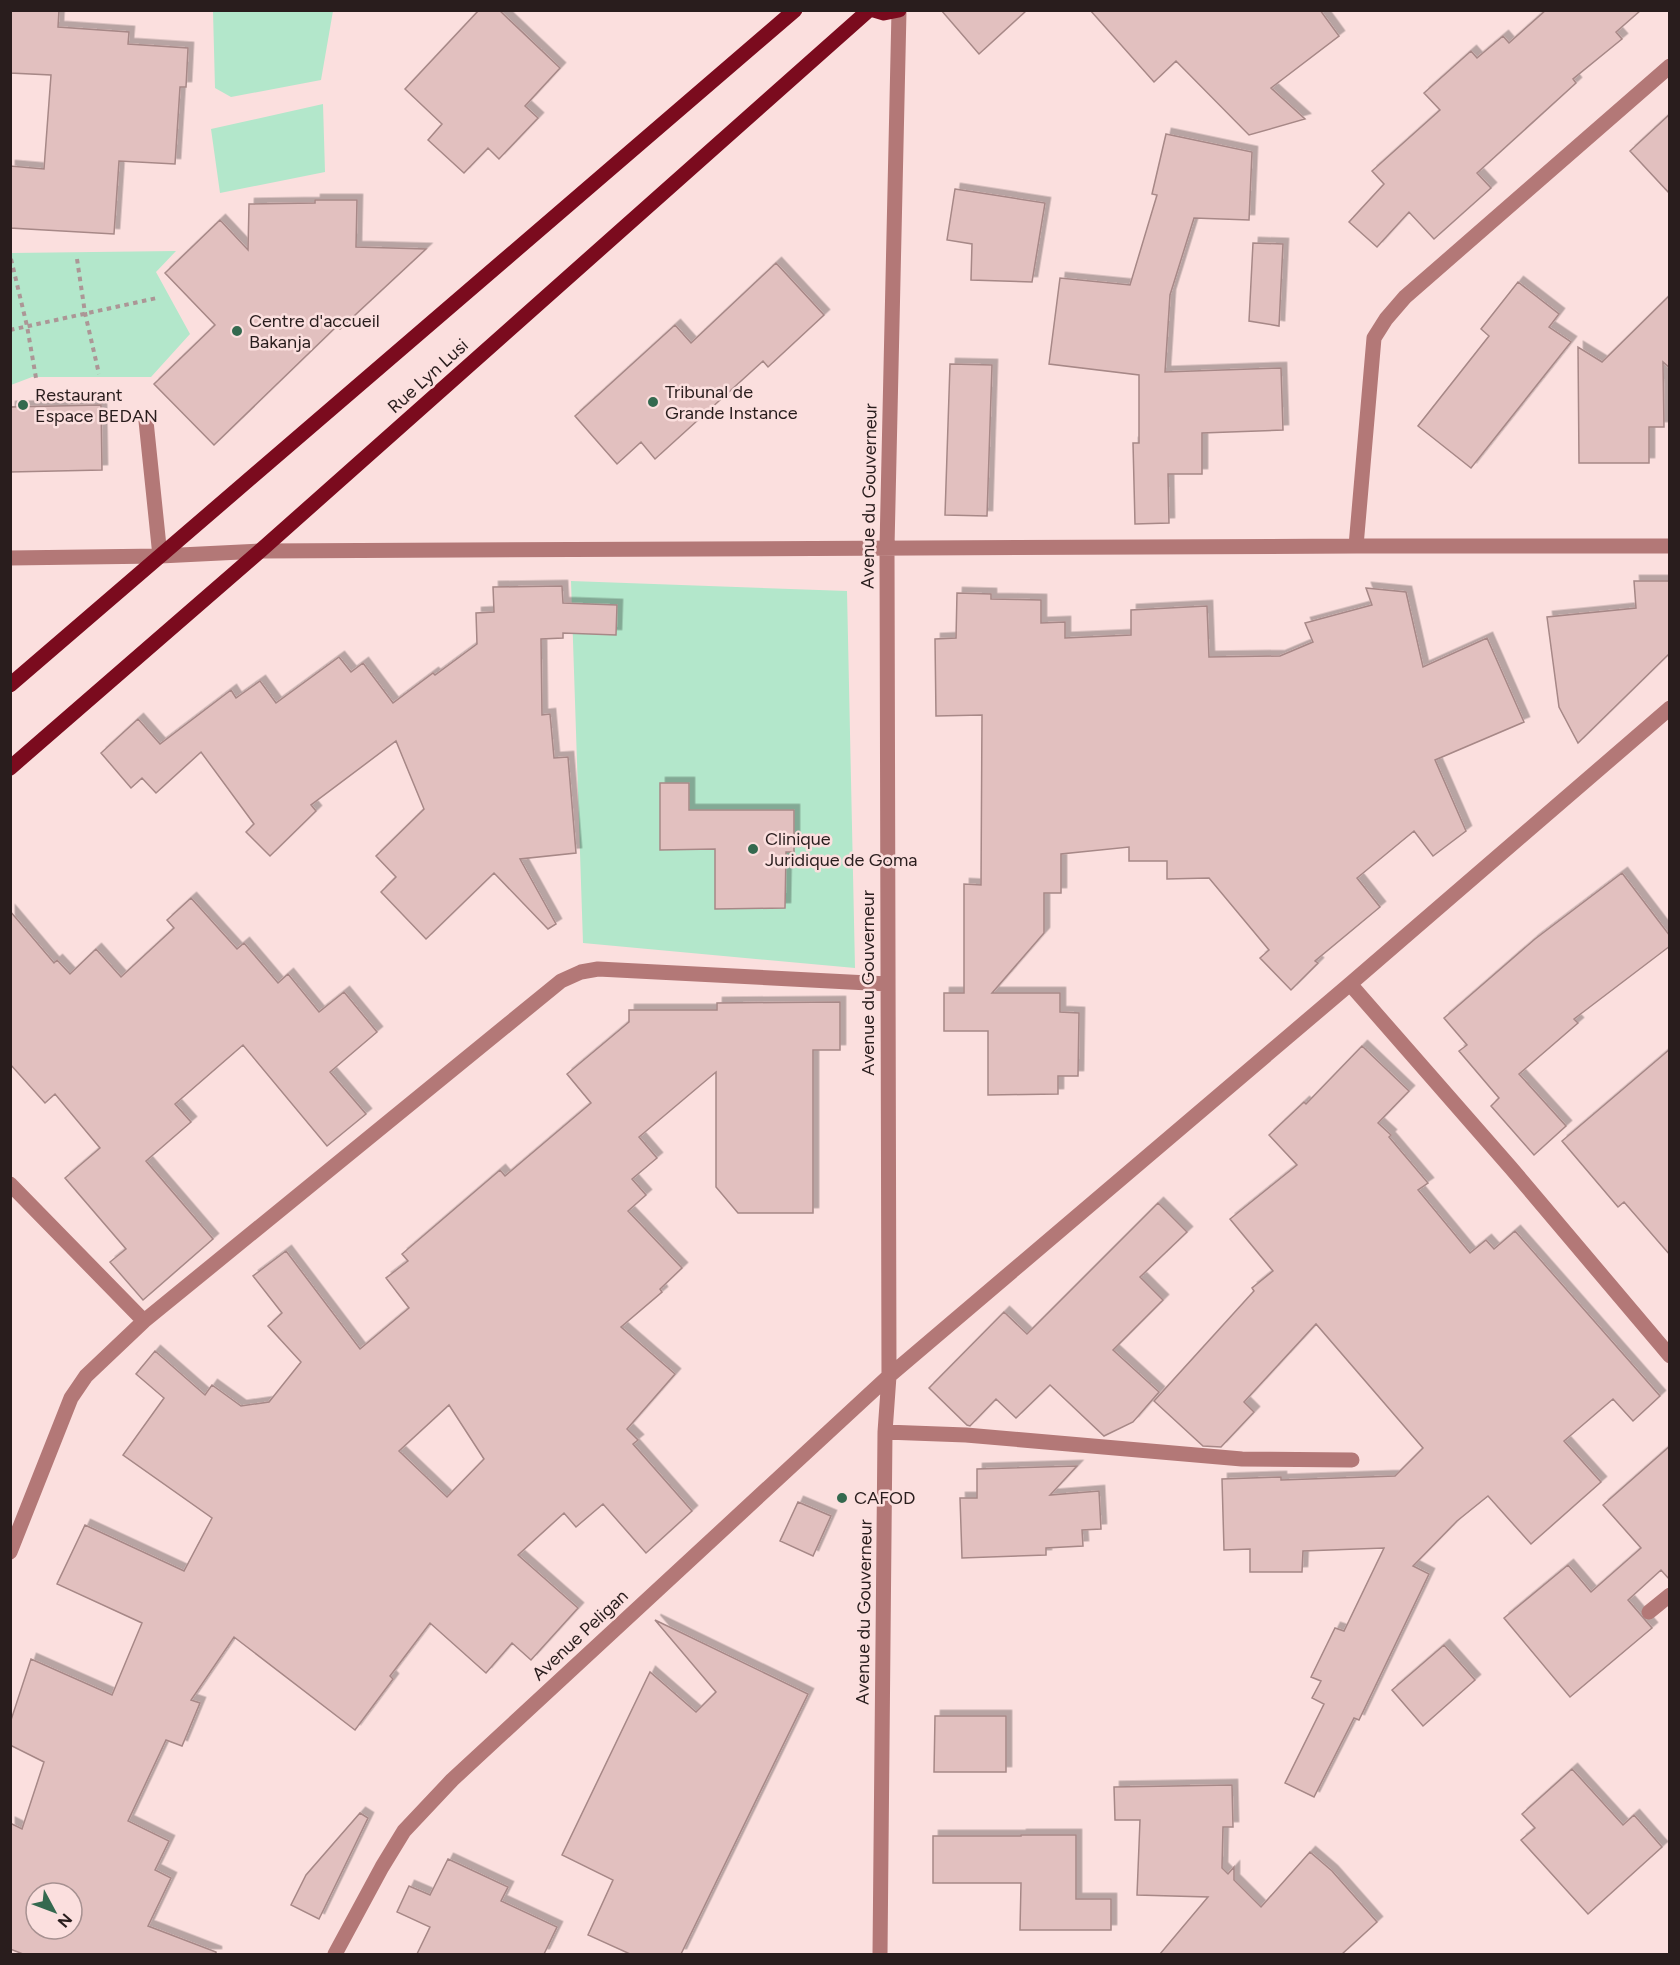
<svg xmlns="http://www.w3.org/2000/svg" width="1680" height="1965" viewBox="0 0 1680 1965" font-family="Figtree,sans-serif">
	<defs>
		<filter id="shadow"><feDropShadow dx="5.5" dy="-5.5" stdDeviation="0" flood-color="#0004"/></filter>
	</defs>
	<rect width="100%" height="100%" fill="#fbdfde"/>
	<path fill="#b3e7cb" d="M 213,11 L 333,11 L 321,80 L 231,97 L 215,88 Z
		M 323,104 L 325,172 L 220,193 L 211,129 Z
		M 176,251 L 156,272 L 190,334 L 151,377 L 32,377 L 11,385 L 11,253 Z
		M 571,581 L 847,591 L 855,968 L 583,943 Z"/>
	<path fill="#e2c0bf" stroke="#a78887" stroke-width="1.5" fill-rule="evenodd" filter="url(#shadow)" d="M 10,10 L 59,10 L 58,27 L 129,32 L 128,44 L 188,48 L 186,87 L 180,87 L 175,164 L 119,161 L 114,234 L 10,228 L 10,166 L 44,169 L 51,75 L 10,73 Z
		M 479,10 L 499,10 L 560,68 L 525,106 L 538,118 L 499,159 L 488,148 L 464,173 L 428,140 L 442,124 L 405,89 Z
		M 941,10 L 1027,10 L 979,54 Z
		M 1090,10 L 1320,10 L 1339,36 L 1271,88 L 1305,119 L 1249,135 L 1176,61 L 1154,82 Z
		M 1546,10 L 1641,10 L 1616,32 L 1622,39 L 1573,79 L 1576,83 L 1477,173 L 1491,188 L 1434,239 L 1409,212 L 1377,247 L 1349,222 L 1384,184 L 1372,171 L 1440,110 L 1424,93 L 1471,51 L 1477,58 L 1503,36 L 1509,43 Z
		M 1670,114 L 1670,194 L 1630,151 Z
		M 1166,134 L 1252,152 L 1249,220 L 1194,218 L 1170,295 L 1165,372 L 1281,368 L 1283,430 L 1202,433 L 1202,474 L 1168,474 L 1169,523 L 1135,524 L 1133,443 L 1139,443 L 1139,375 L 1049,364 L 1060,278 L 1130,285 L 1157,195 L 1152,194 Z
		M 955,189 L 1045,203 L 1032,282 L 971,280 L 972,244 L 947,240 Z
		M 315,200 L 357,200 L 356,247 L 426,249 L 340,329 L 337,326 L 214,445 L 154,384 L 215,325 L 165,273 L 220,220 L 248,250 L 249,204 L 315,203 Z
		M 1253,243 L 1283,244 L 1279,326 L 1249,321 Z
		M 776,263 L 824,315 L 768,367 L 763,361 L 655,459 L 641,442 L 617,464 L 575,416 L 675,325 L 691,343 Z
		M 1518,282 L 1559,314 L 1549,327 L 1571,342 L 1471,468 L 1418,426 L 1489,336 L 1481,329 Z
		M 1670,295 L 1670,368 L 1663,362 L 1664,427 L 1649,427 L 1649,463 L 1579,463 L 1578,347 L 1602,362 Z
		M 950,364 L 992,365 L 987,516 L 945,515 Z
		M 101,405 L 102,470 L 10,472 L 10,407 Z
		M 1634,581 L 1670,581 L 1670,653 L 1578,743 L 1559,707 L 1547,617 L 1636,608 Z
		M 562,586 L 563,603 L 617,605 L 616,635 L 563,633 L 563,638 L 541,639 L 542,715 L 550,714 L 554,758 L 568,757 L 576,853 L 520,859 L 556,924 L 548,929 L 494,873 L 426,939 L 381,892 L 396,877 L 376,856 L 424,809 L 396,741 L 311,805 L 316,811 L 270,856 L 246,832 L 254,824 L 201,752 L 156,793 L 142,778 L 131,788 L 101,753 L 138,719 L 160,744 L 231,690 L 236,698 L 260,681 L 276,703 L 339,657 L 351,672 L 363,663 L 393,703 L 433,673 L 435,675 L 477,644 L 476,613 L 494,612 L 493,587 Z
		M 1366,588 L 1406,592 L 1423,667 L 1487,638 L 1524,722 L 1435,760 L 1466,831 L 1433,856 L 1414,831 L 1357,878 L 1380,907 L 1315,961 L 1318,963 L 1291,990 L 1260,958 L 1269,950 L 1209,878 L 1167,879 L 1167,861 L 1129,861 L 1129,847 L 1061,854 L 1061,893 L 1044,893 L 1044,933 L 992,993 L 1060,993 L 1060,1012 L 1079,1013 L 1078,1076 L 1058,1076 L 1058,1094 L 988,1095 L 988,1031 L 944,1031 L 944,993 L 964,993 L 964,884 L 981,885 L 982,715 L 936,716 L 935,639 L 956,638 L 957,593 L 991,594 L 991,599 L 1041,600 L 1041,623 L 1065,622 L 1065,638 L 1131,635 L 1131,610 L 1207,606 L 1209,657 L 1280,656 L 1313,642 L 1305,623 L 1372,605 Z
		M 660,783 L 689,783 L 689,810 L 794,810 L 794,852 L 786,852 L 785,908 L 715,909 L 715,849 L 660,850 Z
		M 1622,873 L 1670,936 L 1670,946 L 1574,1019 L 1578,1023 L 1519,1074 L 1566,1126 L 1534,1155 L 1491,1106 L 1499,1098 L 1459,1051 L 1467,1045 L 1444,1018 L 1535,939 Z
		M 191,898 L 237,949 L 244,943 L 278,983 L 288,974 L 319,1012 L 344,992 L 377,1032 L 330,1072 L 366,1114 L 327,1146 L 243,1045 L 175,1104 L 191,1122 L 146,1161 L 213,1239 L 143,1300 L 110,1262 L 126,1249 L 65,1178 L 100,1148 L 55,1094 L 45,1103 L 10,1064 L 10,911 L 54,963 L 57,960 L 70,974 L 96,949 L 121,977 L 174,928 L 167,920 Z
		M 840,1002 L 840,1050 L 813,1050 L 813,1213 L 738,1213 L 716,1187 L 716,1072 L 639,1137 L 657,1158 L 632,1179 L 646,1195 L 628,1211 L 682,1268 L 660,1289 L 662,1292 L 621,1327 L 675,1374 L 627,1429 L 638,1440 L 633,1444 L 692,1511 L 646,1553 L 603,1504 L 576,1527 L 564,1513 L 518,1555 L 578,1608 L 531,1660 L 512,1643 L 486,1673 L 430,1623 L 390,1676 L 393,1679 L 355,1730 L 234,1637 L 191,1700 L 200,1703 L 182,1746 L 166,1740 L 128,1821 L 169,1841 L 155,1870 L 171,1878 L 148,1926 L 216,1952 L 216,1954 L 23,1954 L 10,1949 L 10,1823 L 22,1829 L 44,1762 L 10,1745 L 10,1723 L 31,1659 L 112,1695 L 142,1623 L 57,1584 L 85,1525 L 184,1571 L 212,1518 L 123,1455 L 164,1398 L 136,1374 L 155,1351 L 205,1395 L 212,1385 L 241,1406 L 269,1402 L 301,1362 L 268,1326 L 282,1313 L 253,1276 L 286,1251 L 360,1349 L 409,1308 L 386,1278 L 408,1261 L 402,1254 L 500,1170 L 505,1176 L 591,1103 L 567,1074 L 629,1022 L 629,1010 L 717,1010 L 717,1003 ZM 449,1405 L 484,1459 L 447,1497 L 399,1451 ZM 36,1893 L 72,1893 L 72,1929 L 36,1929 Z
		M 1362,1046 L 1409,1091 L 1378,1123 L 1391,1135 L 1389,1137 L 1428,1183 L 1418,1190 L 1470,1253 L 1486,1240 L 1494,1249 L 1515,1231 L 1660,1396 L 1633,1421 L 1613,1399 L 1564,1441 L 1601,1482 L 1531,1544 L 1488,1496 L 1457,1521 L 1413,1566 L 1429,1574 L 1359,1720 L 1354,1718 L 1314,1797 L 1285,1783 L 1324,1704 L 1312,1698 L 1321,1681 L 1311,1677 L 1335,1628 L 1344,1631 L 1384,1548 L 1303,1551 L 1302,1572 L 1250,1572 L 1250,1549 L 1224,1550 L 1222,1479 L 1281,1477 L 1281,1480 L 1395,1476 L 1423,1448 L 1316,1324 L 1244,1402 L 1254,1412 L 1221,1447 L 1203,1446 L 1154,1401 L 1254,1291 L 1252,1288 L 1273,1271 L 1230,1219 L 1297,1165 L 1269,1135 L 1304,1102 L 1306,1104 Z
		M 1670,1049 L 1670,1255 L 1624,1202 L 1618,1207 L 1562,1141 Z
		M 1158,1203 L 1187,1232 L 1140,1277 L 1163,1300 L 1113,1350 L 1159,1392 L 1133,1422 L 1104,1436 L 1050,1385 L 1016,1418 L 996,1399 L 970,1426 L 967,1425 L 929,1388 L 1004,1312 L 1027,1334 Z
		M 1670,1446 L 1670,1580 L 1661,1570 L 1628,1600 L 1652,1628 L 1570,1697 L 1504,1618 L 1568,1565 L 1591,1592 L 1641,1548 L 1603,1505 Z
		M 1077,1466 L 1050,1495 L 1099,1491 L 1101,1529 L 1082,1530 L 1083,1546 L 1046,1548 L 1046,1555 L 962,1558 L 960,1498 L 977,1498 L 977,1469 Z
		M 798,1502 L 831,1516 L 813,1556 L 780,1541 Z
		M 655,1620 L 808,1694 L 681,1954 L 630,1954 L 588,1935 L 613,1880 L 562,1855 L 650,1672 L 696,1712 L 716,1692 Z
		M 1444,1645 L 1475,1680 L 1423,1726 L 1392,1690 Z
		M 935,1716 L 1006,1716 L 1006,1772 L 934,1772 Z
		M 1572,1769 L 1623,1825 L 1634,1815 L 1662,1847 L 1588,1914 L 1521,1840 L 1535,1828 L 1522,1814 Z
		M 1232,1785 L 1233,1827 L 1223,1827 L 1222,1868 L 1228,1874 L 1234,1867 L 1234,1880 L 1261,1907 L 1310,1852 L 1332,1871 L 1377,1922 L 1342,1954 L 1160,1954 L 1208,1897 L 1137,1895 L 1140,1820 L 1115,1820 L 1114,1787 Z
		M 360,1813 L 368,1818 L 319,1919 L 291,1905 L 306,1875 Z
		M 1021,1835 L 1076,1835 L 1076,1899 L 1111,1899 L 1111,1930 L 1020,1930 L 1021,1883 L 933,1883 L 933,1836 L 1021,1836 Z
		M 448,1859 L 508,1887 L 501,1901 L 557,1927 L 544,1954 L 417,1954 L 430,1927 L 397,1912 L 409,1886 L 430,1895 Z"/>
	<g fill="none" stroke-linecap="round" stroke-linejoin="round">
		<path stroke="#ac9696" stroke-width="4" stroke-dasharray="4.5 4.5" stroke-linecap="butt" d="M 11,259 L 27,326 L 36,378
			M 77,259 L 85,313 L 99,374
			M 10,330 L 157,298"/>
		<path stroke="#b37877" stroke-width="15" d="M 146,421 L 160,556
			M 1356,546 L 1374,338 L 1386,319 L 1405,297 L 1670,66
			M 10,558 L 160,556 L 260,551 L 1356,546 L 1670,546
			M 1350,984 L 1511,1168 L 1670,1356
			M 10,1184 L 144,1321
			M 885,1432 L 966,1435 L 1242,1459 L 1352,1460
			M 10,1552 L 71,1398 L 86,1376 L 144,1321 L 561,981 L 581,972 L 598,969 L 888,984
			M 1649,1612 L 1670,1595
			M 335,1954 L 382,1867 L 404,1831 L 452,1780 L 889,1376 L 1350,984 L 1670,708
			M 880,1954 L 885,1432 L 889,1376 L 887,547 L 899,11"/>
		<path stroke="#7b0b1e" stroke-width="15" d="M 874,10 L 884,13 L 899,10
			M 10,685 L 795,10
			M 10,768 L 260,551 L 869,10"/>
	</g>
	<g fill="#34694f" stroke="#fbdfde" stroke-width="2">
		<circle cx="237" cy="331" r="6"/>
		<circle cx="653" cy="402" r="6"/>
		<circle cx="23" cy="405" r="6"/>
		<circle cx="753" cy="849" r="6"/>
		<circle cx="842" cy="1498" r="6"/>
	</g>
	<g text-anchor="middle" stroke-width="5" stroke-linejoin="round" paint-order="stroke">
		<g font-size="18" fill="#291d1d" stroke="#fbdfde" text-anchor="start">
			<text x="249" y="327">Centre d'accueil<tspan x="249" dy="21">Bakanja</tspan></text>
			<text x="665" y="398">Tribunal de<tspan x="665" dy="21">Grande Instance</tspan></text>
			<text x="35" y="401">Restaurant<tspan x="35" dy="21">Espace BEDAN</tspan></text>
			<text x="765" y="845">Clinique<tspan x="765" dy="21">Juridique de Goma</tspan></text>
			<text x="854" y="1504">CAFOD</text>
		</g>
		<g font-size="18" fill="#291d1d" stroke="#fbdfde">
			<text transform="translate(428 376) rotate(-42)" y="6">Rue Lyn Lusi</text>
			<text transform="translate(869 496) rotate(-89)" y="6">Avenue du Gouverneur</text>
			<text transform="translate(868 983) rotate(-90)" y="6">Avenue du Gouverneur</text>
			<text transform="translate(864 1612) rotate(-89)" y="6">Avenue du Gouverneur</text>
			<text transform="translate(580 1635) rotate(-43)" y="6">Avenue Peligan</text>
		</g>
	</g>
	<rect width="1680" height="1965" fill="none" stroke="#291d1d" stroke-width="24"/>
	<g transform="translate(54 1911) rotate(131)"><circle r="28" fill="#fbdfde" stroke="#a79191" stroke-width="1.5"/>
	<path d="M0-4.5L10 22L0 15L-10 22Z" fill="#34694f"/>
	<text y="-9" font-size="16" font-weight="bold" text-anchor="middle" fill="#291d1d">N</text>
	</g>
</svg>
